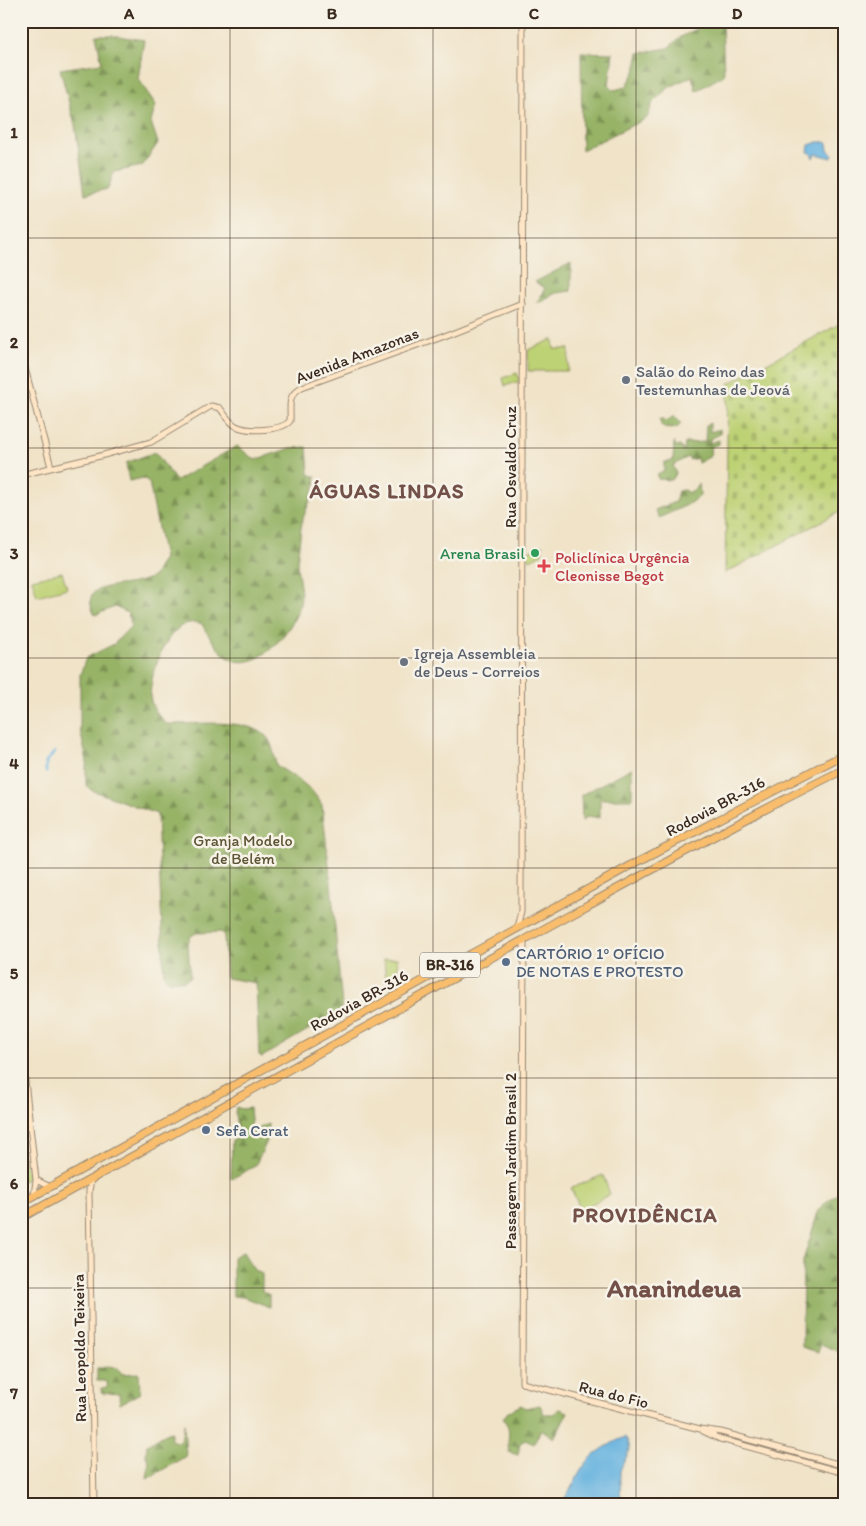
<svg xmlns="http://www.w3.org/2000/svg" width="866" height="1526" viewBox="0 0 866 1526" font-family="Itim,sans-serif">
	<defs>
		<pattern id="forest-firs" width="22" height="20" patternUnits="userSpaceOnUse" patternTransform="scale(1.25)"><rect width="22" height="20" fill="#96b366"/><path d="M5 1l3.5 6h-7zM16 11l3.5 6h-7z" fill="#7c9253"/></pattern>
		<pattern id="cemetery-stones" width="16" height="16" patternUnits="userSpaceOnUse" patternTransform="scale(1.25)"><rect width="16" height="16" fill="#bdd175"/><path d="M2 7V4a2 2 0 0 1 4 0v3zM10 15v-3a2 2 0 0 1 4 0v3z" fill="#a3b465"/></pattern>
	</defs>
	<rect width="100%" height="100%" fill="#f7f3e8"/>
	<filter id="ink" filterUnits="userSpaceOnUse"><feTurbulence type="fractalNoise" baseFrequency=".02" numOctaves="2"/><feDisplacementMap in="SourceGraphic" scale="10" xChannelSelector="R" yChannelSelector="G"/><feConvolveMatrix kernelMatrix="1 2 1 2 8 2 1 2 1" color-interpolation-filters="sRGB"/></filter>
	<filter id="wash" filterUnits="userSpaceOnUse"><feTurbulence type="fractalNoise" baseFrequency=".0096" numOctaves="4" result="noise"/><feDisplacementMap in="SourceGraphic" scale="20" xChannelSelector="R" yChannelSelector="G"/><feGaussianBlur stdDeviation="1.12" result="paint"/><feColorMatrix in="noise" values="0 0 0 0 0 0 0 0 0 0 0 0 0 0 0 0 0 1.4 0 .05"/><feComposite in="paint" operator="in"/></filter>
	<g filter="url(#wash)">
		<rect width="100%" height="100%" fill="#f0e3c8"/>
		<path fill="url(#forest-firs)" stroke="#686e42" d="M 712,21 L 722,21 L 724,75 L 696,91 L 692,76 L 668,88 L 653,102 L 647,118 L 582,150 L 581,52 L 613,53 L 609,85 L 614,90 L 626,87 L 635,72 L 639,53 L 668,48 L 681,37 Z
			M 96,35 L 112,35 L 144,40 L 138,79 L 156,105 L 151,122 L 158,143 L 142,166 L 114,172 L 108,189 L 85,194 L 75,125 L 60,69 L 102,63 Z
			M 571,263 L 571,291 L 556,293 L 537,303 L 545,288 L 535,282 Z
			M 675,416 L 681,424 L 677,428 L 669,429 L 668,426 L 666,429 L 661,425 L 660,419 L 664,419 L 666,421 Z
			M 710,423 L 710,432 L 720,429 L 720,434 L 710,439 L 710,443 L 719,440 L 719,444 L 710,447 L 711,456 L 698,463 L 697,458 L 690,460 L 688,457 L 673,465 L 676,474 L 672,480 L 658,479 L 657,475 L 664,471 L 664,462 L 673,461 L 674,442 L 676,446 L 680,446 L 684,452 L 685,443 L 705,442 L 706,425 Z
			M 237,446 L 255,460 L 291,448 L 307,447 L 309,474 L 316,477 C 315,498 303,510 301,528 C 300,539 298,551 297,562 C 297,577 304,593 299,608 C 292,630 260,671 233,660 C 219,655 209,635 201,623 C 197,623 193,622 189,623 C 165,627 147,680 151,701 C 153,710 160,717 166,724 C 192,725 247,717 266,736 C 273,743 274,756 276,765 C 295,778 310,784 322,805 L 331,883 L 342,1007 L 340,1011 L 262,1057 L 259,1055 L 256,983 L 226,978 L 224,935 L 220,932 L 196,933 L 190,937 L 188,944 L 190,977 L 184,981 L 167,980 L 164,975 L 157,814 L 91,790 L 86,785 L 86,767 L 87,761 L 80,730 L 80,675 L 86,658 L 114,644 L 131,626 L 128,613 L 115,607 L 95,615 C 91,609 87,596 96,591 C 106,585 127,585 138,582 C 143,581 148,579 153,577 L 164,558 L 149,482 L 143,478 L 129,481 L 126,463 L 155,452 L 176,481 Z
			M 699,483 L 700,496 L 687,505 L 659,518 L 655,510 L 675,502 L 678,491 L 685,490 L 687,493 L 694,490 Z
			M 632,768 L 632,799 L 600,799 L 600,818 L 588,816 L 582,821 L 581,795 Z
			M 845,939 L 845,980 L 842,980 L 842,941 Z
			M 236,1107 L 242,1109 L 250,1108 L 252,1132 L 268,1124 L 267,1141 L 255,1166 L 231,1179 L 232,1140 L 239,1138 C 239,1128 233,1117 236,1107 Z
			M 845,1188 L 845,1353 L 840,1352 L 821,1344 L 818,1352 L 802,1347 L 803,1261 L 818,1212 L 826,1202 Z
			M 21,1236 L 25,1275 L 24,1320 L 27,1329 L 27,1353 L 26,1365 L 26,1386 L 21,1394 Z
			M 243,1252 L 254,1270 L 262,1274 L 262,1291 L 269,1295 L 269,1307 L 243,1297 L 233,1296 L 233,1257 Z
			M 108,1366 C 114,1367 119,1368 122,1374 L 139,1373 L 140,1393 L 120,1404 L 119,1394 L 109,1393 L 104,1394 L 101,1393 L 102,1388 L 107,1387 L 108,1384 L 104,1381 L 97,1381 L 97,1368 L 103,1368 Z
			M 521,1405 L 525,1408 L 540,1405 L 544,1414 L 553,1414 L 560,1409 L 568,1412 L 554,1438 L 541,1429 L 534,1444 L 525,1440 L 520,1443 L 518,1455 L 509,1452 C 506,1437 513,1432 503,1418 L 508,1412 Z
			M 184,1423 L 186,1456 L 147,1479 L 149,1462 L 146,1456 L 147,1445 L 167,1433 L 172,1432 L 170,1439 L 175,1442 L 181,1441 Z"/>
		<path fill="url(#cemetery-stones)" stroke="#7c7e4a" d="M 845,321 L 845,509 L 725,573 L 728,384 Z"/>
		<path fill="#bdd175" stroke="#7c7e4a" d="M 553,339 L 554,349 L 569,349 L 568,371 L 528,371 L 528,350 Z
			M 517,373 L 520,381 L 505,386 L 503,378 Z
			M 543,545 L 542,554 L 530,560 L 526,552 Z
			M 62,572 L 67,588 L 37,596 L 32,579 Z
			M 397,958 L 399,980 L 386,981 L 384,959 Z
			M 21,1153 L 29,1179 L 21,1181 Z
			M 603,1175 L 610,1194 L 581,1210 L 571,1188 Z"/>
		<path fill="#66b2df" stroke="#506e7e" d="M 818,142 L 827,142 L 828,150 L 833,154 L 832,158 L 816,154 L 813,158 L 811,153 L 808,152 L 809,145 Z
			M 625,1437 C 636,1450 622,1460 620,1472 C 619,1483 622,1493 620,1505 L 559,1505 C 572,1491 577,1473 588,1461 C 597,1451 613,1442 625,1437 Z"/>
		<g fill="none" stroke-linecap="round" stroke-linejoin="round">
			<path stroke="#66b2df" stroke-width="3" d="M 46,772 L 46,762 L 55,752"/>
		</g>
	</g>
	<g filter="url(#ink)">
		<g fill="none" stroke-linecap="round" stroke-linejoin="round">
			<defs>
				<path id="secondary" d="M 21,353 L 51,467
					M 21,475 L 100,456 L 151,442 L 211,406 L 220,408 C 225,415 229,422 236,426 C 248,432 281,431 290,421 C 291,405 286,396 302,387 L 442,336 L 523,304
					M 517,928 L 521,912 L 523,21
					M 524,940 L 522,1383 L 700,1429 L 721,1432 L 845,1466
					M 21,1045 L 36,1180 L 34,1196
					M 36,1180 L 50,1187
					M 91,1180 L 89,1191 L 94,1505
					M 703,1431 L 720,1439 L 845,1473"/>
				<path id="highway" d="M 21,1203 L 639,861 L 845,754
					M 21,1218 C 187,1126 353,1033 520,942 C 628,883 735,823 845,769"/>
			</defs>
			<use href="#secondary" stroke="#968673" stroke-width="7"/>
			<use href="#highway" stroke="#968673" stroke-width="9"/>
			<use href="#secondary" stroke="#fde5c5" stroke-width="5"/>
			<use href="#highway" stroke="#f9be6d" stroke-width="7"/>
		</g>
	</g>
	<path fill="none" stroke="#3b2a1e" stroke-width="1" stroke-opacity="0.55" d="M 230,21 L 230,1505M 433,21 L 433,1505M 636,21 L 636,1505M 21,238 L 845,238M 21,448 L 845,448M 21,658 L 845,658M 21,868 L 845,868M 21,1078 L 845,1078M 21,1288 L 845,1288"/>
	<g fill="#6b7280" stroke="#f7f3e8" stroke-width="2">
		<circle cx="626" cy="380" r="5"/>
		<circle cx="404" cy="662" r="5"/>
	</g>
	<circle fill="#2e9e5b" stroke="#f7f3e8" stroke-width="2" cx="535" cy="553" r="5"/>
	<path fill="#e0444e" stroke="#f7f3e8" stroke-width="2" d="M541.5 558.5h5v5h5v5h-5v5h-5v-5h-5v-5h5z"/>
	<g fill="#5c6f8a" stroke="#f7f3e8" stroke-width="2">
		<circle cx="506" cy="962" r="5"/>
		<circle cx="206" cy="1130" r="5"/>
	</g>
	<g text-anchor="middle" stroke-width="5" stroke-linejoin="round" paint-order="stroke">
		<rect fill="#f7f3e8" stroke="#73665b" stroke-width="1" x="420" y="952.5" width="60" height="25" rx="4"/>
		<g font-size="15" font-weight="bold" fill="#3b2a1e">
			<text x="450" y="970">BR-316</text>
		</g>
		<g font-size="16" fill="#3b2a1e" stroke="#f7f3e8">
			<text transform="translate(357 355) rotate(-21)" y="6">Avenida Amazonas</text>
			<text transform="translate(510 467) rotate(-90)" y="6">Rua Osvaldo Cruz</text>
			<text transform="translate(715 806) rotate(-28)" y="6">Rodovia BR-316</text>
			<text transform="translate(359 1000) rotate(-29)" y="6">Rodovia BR-316</text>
			<text transform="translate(510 1161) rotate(-90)" y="6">Passagem Jardim Brasil 2</text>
			<text transform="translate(79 1348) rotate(-91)" y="6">Rua Leopoldo Teixeira</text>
			<text transform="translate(614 1394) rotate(14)" y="6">Rua do Fio</text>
		</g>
		<g font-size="16" fill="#5b616d" stroke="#f7f3e8" text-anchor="start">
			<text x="636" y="377">Salão do Reino das<tspan x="636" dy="18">Testemunhas de Jeová</tspan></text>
			<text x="414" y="659">Igreja Assembleia<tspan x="414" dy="18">de Deus - Correios</tspan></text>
		</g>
		<g font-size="16" fill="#27864d" stroke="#f7f3e8" text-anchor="end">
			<text x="525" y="559">Arena Brasil</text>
		</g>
		<g font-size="16" fill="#be3a42" stroke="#f7f3e8" text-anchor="start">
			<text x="555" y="563">Policlínica Urgência<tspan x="555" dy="18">Cleonisse Begot</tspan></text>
		</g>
		<g font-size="16" fill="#5c5434" stroke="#f7f3e8">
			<text x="243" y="846">Granja Modelo<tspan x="243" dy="18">de Belém</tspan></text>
		</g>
		<g font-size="16" fill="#4e5e75" stroke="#f7f3e8" text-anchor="start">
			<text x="516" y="959">CARTÓRIO 1º OFÍCIO<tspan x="516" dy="18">DE NOTAS E PROTESTO</tspan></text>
			<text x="216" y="1136">Sefa Cerat</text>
		</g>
		<g font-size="21" font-weight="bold" letter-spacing="1" fill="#735148" stroke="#f7f3e8">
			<text x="387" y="498">ÁGUAS LINDAS</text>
			<text x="645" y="1222">PROVIDÊNCIA</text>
		</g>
		<g font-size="26" font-weight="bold" fill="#735148" stroke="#f7f3e8">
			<text x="674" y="1297">Ananindeua</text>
		</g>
	</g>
	<rect width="866" height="1526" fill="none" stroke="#f7f3e8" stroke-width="55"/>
	<rect x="28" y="28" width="810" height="1470" fill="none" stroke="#3b2a1e" stroke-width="2"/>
	<g font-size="16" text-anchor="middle" font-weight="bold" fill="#3b2a1e">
		<text x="129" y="19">A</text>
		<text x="332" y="19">B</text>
		<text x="534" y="19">C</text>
		<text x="737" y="19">D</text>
		<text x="14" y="138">1</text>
		<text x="14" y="348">2</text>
		<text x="14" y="559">3</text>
		<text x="14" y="769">4</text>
		<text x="14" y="979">5</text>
		<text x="14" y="1189">6</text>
		<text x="14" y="1399">7</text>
	</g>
</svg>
